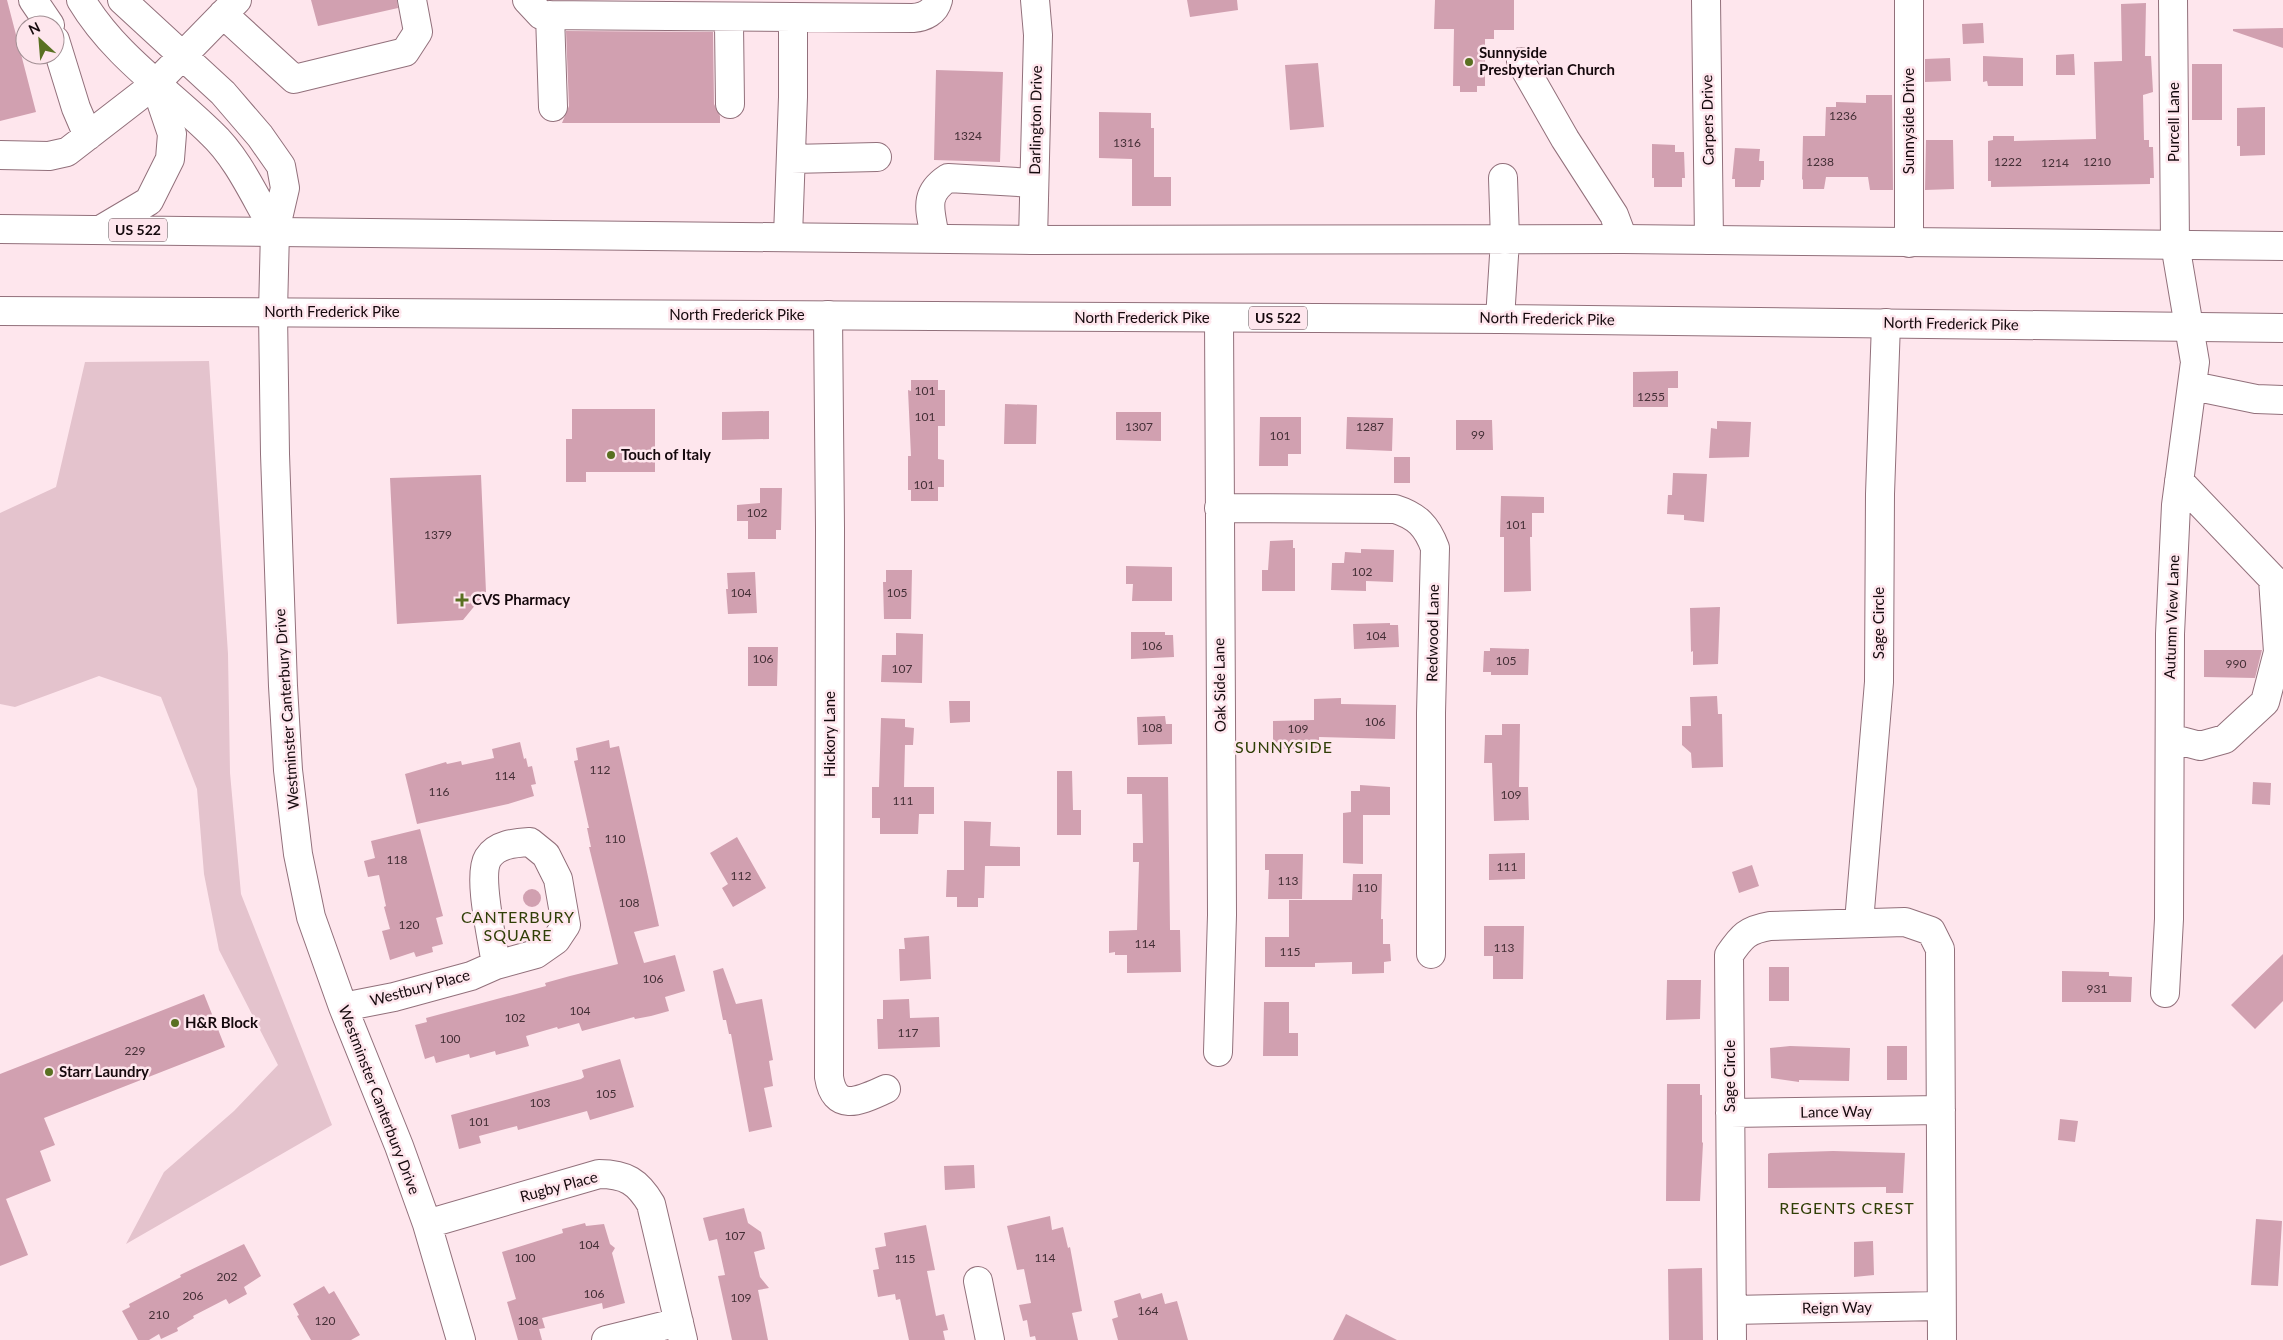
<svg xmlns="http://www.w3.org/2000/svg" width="2283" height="1340" viewBox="0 0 2283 1340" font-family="Lato,sans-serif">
	<rect width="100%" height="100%" fill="#fee6ed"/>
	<path fill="#e4c3cd" d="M 209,361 L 228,654 L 230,773 L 241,894 L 332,1125 L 126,1244 L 164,1172 L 234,1111 L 278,1065 L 219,950 L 204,874 L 197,789 L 161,697 L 99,676 L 15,707 L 0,704 L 0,513 L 56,487 L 85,362 Z"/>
	<path fill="#d1a0b0" d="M 0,0 L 7,0 L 36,112 L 0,121 Z
		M 311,0 L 397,0 L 398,8 L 318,26 Z
		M 1187,0 L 1237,0 L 1238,10 L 1190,17 Z
		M 1435,0 L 1514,0 L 1514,30 L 1494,30 L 1494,39 L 1485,39 L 1485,86 L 1477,86 L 1477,92 L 1460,92 L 1460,86 L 1453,86 L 1454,29 L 1434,29 Z
		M 2146,3 L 2145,56 L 2151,56 L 2153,92 L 2143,95 L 2144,140 L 2149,140 L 2149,147 L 2153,147 L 2154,178 L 2150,178 L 2150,184 L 1991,187 L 1991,181 L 1988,181 L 1988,141 L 1993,140 L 1993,136 L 2014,136 L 2014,141 L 2096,139 L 2094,62 L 2122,61 L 2121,4 Z
		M 1983,23 L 1984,43 L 1963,44 L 1962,24 Z
		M 2283,28 L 2283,48 L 2233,31 L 2233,29 Z
		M 566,31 L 713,32 L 714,104 L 720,116 L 720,123 L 562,123 L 569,106 Z
		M 2074,54 L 2075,75 L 2056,75 L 2056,55 Z
		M 1983,56 L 2023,58 L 2023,86 L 1988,86 L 1987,81 L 1983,82 Z
		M 1950,58 L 1951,81 L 1925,82 L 1925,59 Z
		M 1318,63 L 1324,127 L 1290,130 L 1285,65 Z
		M 2192,64 L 2222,64 L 2222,120 L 2192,120 Z
		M 936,70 L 1003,72 L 1000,162 L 934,160 Z
		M 1866,95 L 1892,95 L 1893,190 L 1870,190 L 1868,177 L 1826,177 L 1824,189 L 1803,189 L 1803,179 L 1802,180 L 1803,136 L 1825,136 L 1826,107 L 1836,107 L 1836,102 L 1866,103 Z
		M 2265,107 L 2265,155 L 2240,156 L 2240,146 L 2237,146 L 2237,108 Z
		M 1099,112 L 1151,113 L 1151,128 L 1154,128 L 1154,177 L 1171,177 L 1171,206 L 1132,206 L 1132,159 L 1099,158 Z
		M 1926,140 L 1953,140 L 1954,189 L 1925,190 Z
		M 1652,144 L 1675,145 L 1675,152 L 1684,152 L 1685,178 L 1682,178 L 1682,187 L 1654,187 L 1654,178 L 1652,178 Z
		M 1735,148 L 1760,149 L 1759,161 L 1764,161 L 1764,180 L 1761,180 L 1760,187 L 1735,187 L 1735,179 L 1732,179 Z
		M 1678,371 L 1678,388 L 1668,388 L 1668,407 L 1633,407 L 1633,372 Z
		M 911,380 L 938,380 L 938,390 L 945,390 L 945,426 L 938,426 L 938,459 L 944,460 L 944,487 L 938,487 L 938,501 L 911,501 L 911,490 L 908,490 L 908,456 L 911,456 L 908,390 L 911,391 Z
		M 1005,404 L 1037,405 L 1036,444 L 1004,444 Z
		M 572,409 L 655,409 L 655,472 L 586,472 L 586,482 L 566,482 L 566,439 L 572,439 Z
		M 769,411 L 769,439 L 722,440 L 722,412 Z
		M 1116,412 L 1161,412 L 1161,441 L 1116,440 Z
		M 1260,417 L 1301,417 L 1301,454 L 1288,454 L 1288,466 L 1259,466 Z
		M 1347,417 L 1393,418 L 1392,451 L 1346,449 Z
		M 1456,420 L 1492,420 L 1493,450 L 1456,450 Z
		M 1717,421 L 1751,422 L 1749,457 L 1709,458 L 1711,428 L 1717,429 Z
		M 1394,457 L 1410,457 L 1410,483 L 1394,483 Z
		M 1673,473 L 1707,474 L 1704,522 L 1684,520 L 1684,515 L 1667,514 L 1668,495 L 1672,495 Z
		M 481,475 L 486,592 L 463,620 L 397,624 L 390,478 Z
		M 760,488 L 782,488 L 781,530 L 776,530 L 776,539 L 748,539 L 748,521 L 737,521 L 737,505 L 760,503 Z
		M 1501,496 L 1544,497 L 1544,513 L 1532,513 L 1532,537 L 1530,537 L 1531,591 L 1504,592 L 1504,537 L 1500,537 Z
		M 1293,540 L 1293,548 L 1295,548 L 1295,591 L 1262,591 L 1262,570 L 1268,570 L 1270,541 Z
		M 1361,549 L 1394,550 L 1393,582 L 1366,581 L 1366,591 L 1331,590 L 1332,563 L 1344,563 L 1345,552 L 1361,553 Z
		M 1126,566 L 1172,567 L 1172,601 L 1132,601 L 1133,584 L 1126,584 Z
		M 886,570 L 912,570 L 911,619 L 884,619 L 883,582 L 886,582 Z
		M 755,572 L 757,613 L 728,614 L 726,589 L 728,589 L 727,573 Z
		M 1720,607 L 1718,664 L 1693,665 L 1693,651 L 1691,652 L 1690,608 Z
		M 1390,623 L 1390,625 L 1398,625 L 1399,647 L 1354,649 L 1353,624 Z
		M 1131,632 L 1165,632 L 1165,635 L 1173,635 L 1174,657 L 1131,659 Z
		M 896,633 L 923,634 L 922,683 L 881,682 L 882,655 L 896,655 Z
		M 748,647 L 778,647 L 777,686 L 748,686 Z
		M 1490,648 L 1529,649 L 1528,675 L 1491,675 L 1491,672 L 1483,672 L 1484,651 L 1490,651 Z
		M 2204,650 L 2262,650 L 2255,678 L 2204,677 Z
		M 1717,696 L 1718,714 L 1722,714 L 1723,767 L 1692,768 L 1691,753 L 1682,745 L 1682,726 L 1691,726 L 1690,697 Z
		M 1341,698 L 1341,704 L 1396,705 L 1395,739 L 1319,737 L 1319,748 L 1273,749 L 1273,721 L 1314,720 L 1314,699 Z
		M 949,701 L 970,701 L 970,722 L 950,723 Z
		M 1165,716 L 1166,724 L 1172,724 L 1172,744 L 1138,745 L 1137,717 Z
		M 881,718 L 905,719 L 905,727 L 914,728 L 913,745 L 905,745 L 904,787 L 934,787 L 934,814 L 919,814 L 918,834 L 880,834 L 880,818 L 872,818 L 872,787 L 879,787 Z
		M 1502,724 L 1520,724 L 1519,787 L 1528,787 L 1529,820 L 1494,821 L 1492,763 L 1484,763 L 1485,735 L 1502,735 Z
		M 609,740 L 610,748 L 619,746 L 659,926 L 634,932 L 644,963 L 675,955 L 685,991 L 665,997 L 669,1011 L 651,1016 L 635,1019 L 634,1017 L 582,1031 L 579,1023 L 558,1029 L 557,1027 L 526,1036 L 529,1046 L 496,1055 L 495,1051 L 470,1058 L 469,1054 L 436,1063 L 434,1056 L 425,1059 L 415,1025 L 427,1022 L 426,1018 L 546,986 L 545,983 L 570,976 L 618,964 L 589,847 L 591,847 L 587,828 L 589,828 L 574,761 L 578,760 L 576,748 Z
		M 520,742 L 524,759 L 526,758 L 528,767 L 532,766 L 536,784 L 531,785 L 534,796 L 508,804 L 417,824 L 405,774 L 446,762 L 447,764 L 461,761 L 462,765 L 494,758 L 492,749 Z
		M 1057,771 L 1072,771 L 1073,810 L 1081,810 L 1081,835 L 1057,835 Z
		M 1127,777 L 1168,777 L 1170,930 L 1180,930 L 1181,972 L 1127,973 L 1127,955 L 1115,955 L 1115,952 L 1109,953 L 1109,931 L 1137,930 L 1139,862 L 1133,862 L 1133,843 L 1143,843 L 1142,794 L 1127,794 Z
		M 2253,782 L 2271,783 L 2270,805 L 2252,804 Z
		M 1360,785 L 1390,787 L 1390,815 L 1363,815 L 1363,864 L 1343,863 L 1343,813 L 1351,812 L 1351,791 L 1360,791 Z
		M 964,821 L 991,822 L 990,846 L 1020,847 L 1020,866 L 985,866 L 984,898 L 978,898 L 978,907 L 957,907 L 957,897 L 946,897 L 947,870 L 964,870 Z
		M 420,829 L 443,916 L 436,918 L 443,944 L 432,947 L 433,952 L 416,957 L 414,952 L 390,960 L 382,931 L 390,929 L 384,907 L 386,906 L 379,875 L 368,877 L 364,861 L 375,858 L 371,841 Z
		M 737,837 L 766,888 L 733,907 L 722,888 L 728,884 L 710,853 Z
		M 1525,853 L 1525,879 L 1489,880 L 1489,854 Z
		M 1265,854 L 1303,854 L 1302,899 L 1268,899 L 1269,870 L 1265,870 Z
		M 1752,865 L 1759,886 L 1739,893 L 1732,872 Z
		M 1353,874 L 1382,874 L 1381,919 L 1383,919 L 1383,944 L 1390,944 L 1391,961 L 1384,962 L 1384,973 L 1352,974 L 1352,962 L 1315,963 L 1315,967 L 1265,967 L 1265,937 L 1289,937 L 1289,900 L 1352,900 Z
		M523 898a9 9 0 1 1 18 0a9 9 0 1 1-18 0Z
		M 1484,926 L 1524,926 L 1523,979 L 1493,979 L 1493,956 L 1484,956 Z
		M 929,936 L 931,979 L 900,981 L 899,949 L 905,949 L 904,938 Z
		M 2283,954 L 2283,1001 L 2255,1029 L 2231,1005 Z
		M 1769,967 L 1789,967 L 1789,1001 L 1769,1001 Z
		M 723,968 L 736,1004 L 762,999 L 773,1060 L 769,1061 L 773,1086 L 764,1088 L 772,1127 L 749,1132 L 731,1034 L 729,1034 L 726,1020 L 723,1020 L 713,971 Z
		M 2062,971 L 2109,972 L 2109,976 L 2132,977 L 2131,1002 L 2062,1002 Z
		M 1667,980 L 1701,980 L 1700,1019 L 1666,1020 Z
		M 204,994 L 225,1047 L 44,1118 L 55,1145 L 40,1151 L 51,1181 L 6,1199 L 28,1255 L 0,1266 L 0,1074 Z
		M 909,999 L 910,1018 L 939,1017 L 940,1047 L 878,1049 L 877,1019 L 883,1019 L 883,1000 Z
		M 1264,1002 L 1289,1002 L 1289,1033 L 1298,1033 L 1298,1056 L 1263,1056 Z
		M 1790,1046 L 1850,1048 L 1849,1081 L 1799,1080 L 1799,1082 L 1771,1078 L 1770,1048 Z
		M 1887,1046 L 1907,1046 L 1907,1080 L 1887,1080 Z
		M 620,1059 L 634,1107 L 590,1120 L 587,1111 L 518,1130 L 517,1126 L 479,1136 L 481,1143 L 459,1149 L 451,1115 L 581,1079 L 584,1077 L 582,1070 Z
		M 1667,1084 L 1700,1084 L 1700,1095 L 1702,1095 L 1702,1142 L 1703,1143 L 1700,1201 L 1666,1201 Z
		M 2060,1119 L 2078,1121 L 2075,1142 L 2058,1140 Z
		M 1833,1151 L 1905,1153 L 1903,1193 L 1886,1193 L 1886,1187 L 1768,1188 L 1768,1154 L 1770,1153 Z
		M 974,1165 L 975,1188 L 945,1190 L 944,1166 Z
		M 744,1208 L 748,1223 L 761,1232 L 765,1249 L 754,1252 L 760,1277 L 769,1288 L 758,1290 L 768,1340 L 732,1340 L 718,1276 L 725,1275 L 717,1239 L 709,1241 L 703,1218 Z
		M 1050,1216 L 1052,1230 L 1063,1227 L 1068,1248 L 1070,1247 L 1082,1311 L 1072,1313 L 1078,1340 L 1036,1340 L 1035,1336 L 1030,1337 L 1027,1320 L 1023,1321 L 1019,1305 L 1031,1303 L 1024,1269 L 1017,1270 L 1007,1226 Z
		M 2256,1219 L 2282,1221 L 2278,1286 L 2251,1285 Z
		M 585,1223 L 586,1226 L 604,1224 L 610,1244 L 615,1248 L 612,1253 L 625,1303 L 603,1309 L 602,1303 L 542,1318 L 545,1328 L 539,1329 L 542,1340 L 518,1340 L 507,1302 L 516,1299 L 502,1252 L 563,1233 L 562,1229 Z
		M 926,1225 L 935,1270 L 927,1271 L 936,1316 L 944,1314 L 948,1330 L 943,1331 L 945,1340 L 909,1340 L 900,1299 L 896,1300 L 895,1294 L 878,1297 L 873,1270 L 879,1269 L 875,1248 L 886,1246 L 884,1233 Z
		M 1873,1241 L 1874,1275 L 1854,1277 L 1854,1242 Z
		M 244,1244 L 261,1276 L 244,1287 L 247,1294 L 229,1304 L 226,1299 L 193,1316 L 194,1318 L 177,1328 L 178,1331 L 161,1339 L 159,1334 L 149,1340 L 138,1340 L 122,1311 L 130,1307 L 129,1304 L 181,1277 L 180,1275 Z
		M 1702,1268 L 1703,1340 L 1669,1340 L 1668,1269 Z
		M 324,1286 L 329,1294 L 334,1291 L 360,1335 L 351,1340 L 311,1340 L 297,1316 L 299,1315 L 293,1304 Z
		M 1140,1293 L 1142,1299 L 1162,1293 L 1165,1304 L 1177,1301 L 1188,1340 L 1118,1340 L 1112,1319 L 1118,1317 L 1114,1301 Z
		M 1346,1314 L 1397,1340 L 1333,1340 Z"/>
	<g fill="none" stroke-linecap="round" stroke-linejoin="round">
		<defs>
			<path id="minor" d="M 33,0 L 50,25
				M 81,0 C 114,55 166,89 211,133 C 239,159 255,198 275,231
				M 122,0 L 223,93 L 260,136 L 281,166 L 285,188 L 275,231 L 273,312 L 275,454 L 283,686 L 288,770 L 298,854 L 311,917 L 343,1007 L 399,1146 L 427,1224 L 461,1340
				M 527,0 L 541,15 L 913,18 C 925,17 935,12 938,0
				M 1706,0 L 1709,240
				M 223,14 L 294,79 L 405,52 L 418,32 L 412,0
				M 550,15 L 553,107
				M 55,40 L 76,108 L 88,136
				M 1521,62 L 1565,139 L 1614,215 L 1623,239
				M 730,104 L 729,25 L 733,17
				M 0,155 L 49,156 L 67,152 L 155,84 L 237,0
				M 791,159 L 877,157
				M 1503,178 L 1505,240
				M 788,236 L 793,97 L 793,18
				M 935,238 C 931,211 922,195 948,178 L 1034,183
				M 1033,240 L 1038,35 L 1035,0
				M 1909,243 L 1909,0
				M 828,315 L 830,528 L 829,1077 C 835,1115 863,1099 886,1089
				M 2193,386 L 2256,399 L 2283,400
				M 1219,508 L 1395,509 C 1417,516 1427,526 1435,548 L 1431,713 L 1431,954
				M 2170,738 L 2200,746 L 2225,739 L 2265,702 L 2278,652 L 2273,579 L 2179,481
				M 1859,922 L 1879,682 L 1880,494 L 1886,323
				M 2165,993 L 2169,919 L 2170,634 L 2176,505 L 2195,362 L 2175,244 L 2173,0
				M 343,1007 L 394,997 L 471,976 L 496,965 L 536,954 L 556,940 L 566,925 L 558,879 L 546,855 L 530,842 C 515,843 497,844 488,858 C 477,876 493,942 496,965
				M 1218,1052 L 1222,915 L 1219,318
				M 1730,1113 L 1941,1110
				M 427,1224 L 599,1174 C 626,1174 638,1182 651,1204 L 683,1340
				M 978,1281 L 990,1340
				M 1732,1310 L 1941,1306
				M 606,1340 L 679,1322
				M 1732,1340 L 1729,955 C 1742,936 1747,930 1770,926 L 1905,922 L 1931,931 L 1940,949 L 1942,1340"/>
			<path id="major" d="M 0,229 L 1033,240 L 1623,239 L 2283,246
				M 100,230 L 149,201 L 170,159 L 172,134 L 155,84
				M 0,311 L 1500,319 L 2283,328
				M 1500,319 L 1505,240"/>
		</defs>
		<use href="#minor" stroke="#92707b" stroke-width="30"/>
		<use href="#major" stroke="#92707b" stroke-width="30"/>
		<use href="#minor" stroke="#fff" stroke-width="28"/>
		<use href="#major" stroke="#fff" stroke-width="28"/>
	</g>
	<g fill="#597021" stroke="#fee6ed" stroke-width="2">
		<circle cx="1469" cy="62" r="5"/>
		<circle cx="611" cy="455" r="5"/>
		<path d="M459.5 592.5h5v5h5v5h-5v5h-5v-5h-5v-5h5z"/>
		<circle cx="175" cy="1023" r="5"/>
		<circle cx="49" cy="1072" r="5"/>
	</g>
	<g text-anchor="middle" stroke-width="5" stroke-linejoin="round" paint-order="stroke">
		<g font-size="12" fill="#442f36">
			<text x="1843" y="120">1236</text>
			<text x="968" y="140">1324</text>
			<text x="1127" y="147">1316</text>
			<text x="1820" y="166">1238</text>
			<text x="2008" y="166">1222</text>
			<text x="2097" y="166">1210</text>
			<text x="2055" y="167">1214</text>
			<text x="925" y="395">101</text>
			<text x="1651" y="401">1255</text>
			<text x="925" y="421">101</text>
			<text x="1139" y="431">1307</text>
			<text x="1370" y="431">1287</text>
			<text x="1478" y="439">99</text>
			<text x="1280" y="440">101</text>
			<text x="924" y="489">101</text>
			<text x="757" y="517">102</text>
			<text x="1516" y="529">101</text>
			<text x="438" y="539">1379</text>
			<text x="1362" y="576">102</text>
			<text x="741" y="597">104</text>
			<text x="897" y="597">105</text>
			<text x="1376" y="640">104</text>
			<text x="1152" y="650">106</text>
			<text x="763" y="663">106</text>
			<text x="1506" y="665">105</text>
			<text x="2236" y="668">990</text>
			<text x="902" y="673">107</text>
			<text x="1375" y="726">106</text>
			<text x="1152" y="732">108</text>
			<text x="1298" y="733">109</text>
			<text x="600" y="774">112</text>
			<text x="505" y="780">114</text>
			<text x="439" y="796">116</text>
			<text x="1511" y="799">109</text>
			<text x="903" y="805">111</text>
			<text x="615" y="843">110</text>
			<text x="397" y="864">118</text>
			<text x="1507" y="871">111</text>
			<text x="741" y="880">112</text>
			<text x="1288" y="885">113</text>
			<text x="1367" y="892">110</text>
			<text x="629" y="907">108</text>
			<text x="409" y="929">120</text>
			<text x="1145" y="948">114</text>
			<text x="1504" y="952">113</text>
			<text x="1290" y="956">115</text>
			<text x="653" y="983">106</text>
			<text x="2097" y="993">931</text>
			<text x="580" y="1015">104</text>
			<text x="515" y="1022">102</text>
			<text x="908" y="1037">117</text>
			<text x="450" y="1043">100</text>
			<text x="135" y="1055">229</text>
			<text x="606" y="1098">105</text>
			<text x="540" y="1107">103</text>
			<text x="479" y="1126">101</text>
			<text x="735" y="1240">107</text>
			<text x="589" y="1249">104</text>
			<text x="525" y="1262">100</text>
			<text x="1045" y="1262">114</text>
			<text x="905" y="1263">115</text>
			<text x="227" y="1281">202</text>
			<text x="594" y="1298">106</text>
			<text x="193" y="1300">206</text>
			<text x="741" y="1302">109</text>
			<text x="1148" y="1315">164</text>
			<text x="159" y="1319">210</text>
			<text x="325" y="1325">120</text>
			<text x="528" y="1325">108</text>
		</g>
		<g fill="#fee6ed" stroke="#5b4b50" stroke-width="1">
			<rect x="109" y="218.5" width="58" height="23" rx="4"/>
			<rect x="1249" y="306.5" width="58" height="23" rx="4"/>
		</g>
		<g font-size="14" font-weight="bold" fill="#15090d">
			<text x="138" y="235">US 522</text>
			<text x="1278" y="323">US 522</text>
		</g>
		<g font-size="15" font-weight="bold" fill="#15090d" stroke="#fee6ed" text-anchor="start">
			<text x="1479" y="58">Sunnyside<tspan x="1479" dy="17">Presbyterian Church</tspan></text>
			<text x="621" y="460">Touch of Italy</text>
			<text x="472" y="605">CVS Pharmacy</text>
			<text x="185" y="1028">H&amp;R Block</text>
			<text x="59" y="1077">Starr Laundry</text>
		</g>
		<g font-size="15" fill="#15090d" stroke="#fee6ed">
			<text transform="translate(1036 120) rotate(-89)" y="5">Darlington Drive</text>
			<text transform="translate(1708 120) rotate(-91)" y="5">Carpers Drive</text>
			<text transform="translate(1909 121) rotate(-90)" y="5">Sunnyside Drive</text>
			<text transform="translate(2174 122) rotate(-90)" y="5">Purcell Lane</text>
			<text x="332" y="317">North Frederick Pike</text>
			<text x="737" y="320">North Frederick Pike</text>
			<text x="1142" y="323">North Frederick Pike</text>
			<text transform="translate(1547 319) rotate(1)" y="5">North Frederick Pike</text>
			<text transform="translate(1951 324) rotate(1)" y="5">North Frederick Pike</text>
			<text transform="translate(2172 617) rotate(-88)" y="5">Autumn View Lane</text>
			<text transform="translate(1879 623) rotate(-90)" y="5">Sage Circle</text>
			<text transform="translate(1433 633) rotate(-89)" y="5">Redwood Lane</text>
			<text transform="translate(1220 685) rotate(-91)" y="5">Oak Side Lane</text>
			<text transform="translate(287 709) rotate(-94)" y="5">Westminster Canterbury Drive</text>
			<text transform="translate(830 734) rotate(-90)" y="5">Hickory Lane</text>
			<text transform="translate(420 988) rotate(-15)" y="5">Westbury Place</text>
			<text transform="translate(1730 1076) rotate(-90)" y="5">Sage Circle</text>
			<text transform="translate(379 1100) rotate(69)" y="5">Westminster Canterbury Drive</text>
			<text transform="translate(1836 1112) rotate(-1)" y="5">Lance Way</text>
			<text transform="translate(559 1187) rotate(-15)" y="5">Rugby Place</text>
			<text transform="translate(1837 1308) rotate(-1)" y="5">Reign Way</text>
		</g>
		<g font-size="16" letter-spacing="1" fill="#303f07" stroke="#fee6ed">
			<text x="1284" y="753">SUNNYSIDE</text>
			<text x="518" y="923">CANTERBURY<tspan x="518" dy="18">SQUARE</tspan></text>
			<text x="1847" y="1214">REGENTS CREST</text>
		</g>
	</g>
	<g transform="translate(40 40) rotate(334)"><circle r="24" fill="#fee6ed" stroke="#a18e93"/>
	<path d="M0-4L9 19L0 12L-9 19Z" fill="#597021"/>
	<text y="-8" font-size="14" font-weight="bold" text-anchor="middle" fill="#15090d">N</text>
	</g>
</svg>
